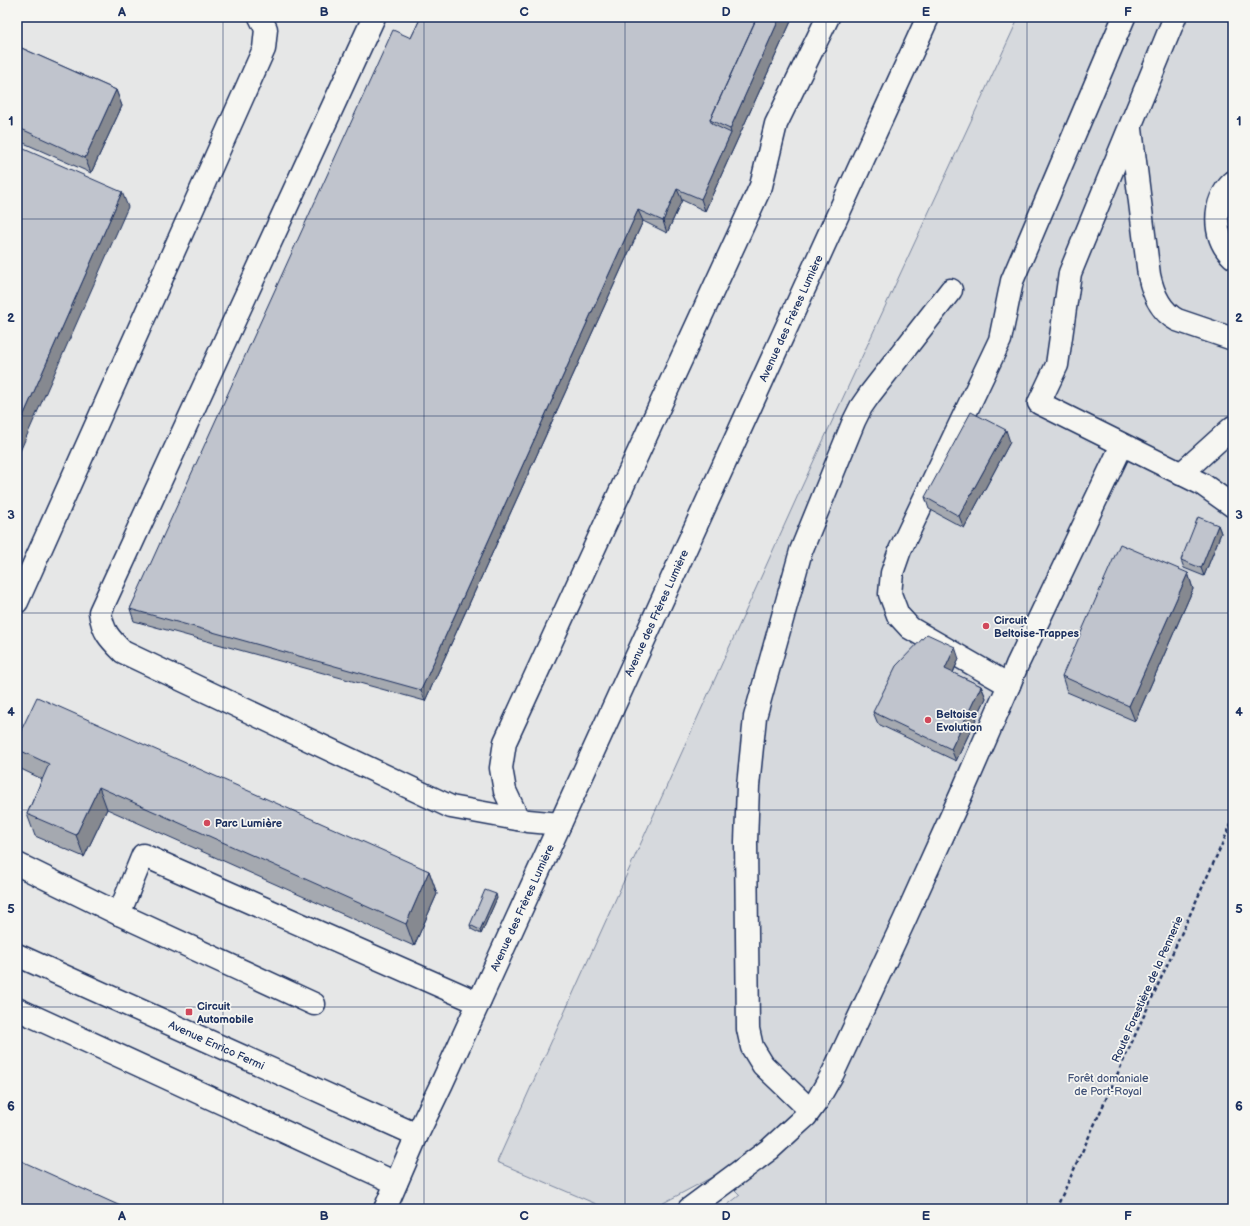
<svg xmlns="http://www.w3.org/2000/svg" width="1250" height="1226" viewBox="0 0 1250 1226" font-family="'Balsamiq Sans',sans-serif">
	<rect width="100%" height="100%" fill="#f6f6f2"/>
	<filter id="ink" filterUnits="userSpaceOnUse"><feTurbulence type="fractalNoise" baseFrequency=".025" numOctaves="2"/><feDisplacementMap in="SourceGraphic" scale="8" xChannelSelector="R" yChannelSelector="G"/><feConvolveMatrix kernelMatrix="1 2 1 2 8 2 1 2 1" color-interpolation-filters="sRGB"/></filter>
	<g filter="url(#ink)">
		<path fill="#e6e7e7" d="M 17,17 L 1233,17 L 740,1195 L 722,1209 L 17,1209 Z"/>
		<path fill="#d6d9dd" stroke="#78849e" d="M 1019,17 L 1233,17 L 1233,1209 L 722,1209 L 740,1195 L 726,1181 L 716,1175 L 652,1209 L 608,1209 L 497,1162 L 798,495 Z"/>
		<g fill="none" stroke-linecap="round" stroke-linejoin="round">
			<defs>
				<g id="minor">
					<path d="M 374,17 L 100,612 C 103,632 109,638 123,652 L 451,807 L 528,821 L 560,824"/>
					<path d="M 1175,17 L 1070,273 L 1057,365 L 1039,403 L 1202,484 L 1233,506"/>
					<path d="M 1131,129 L 1149,275 C 1153,294 1160,311 1177,320 L 1233,339"/>
					<path d="M 1233,182 C 1212,201 1212,237 1233,257"/>
					<path d="M 1181,474 L 1233,427"/>
					<path d="M 17,602 L 264,49 L 266,29 L 260,17"/>
					<path d="M 1009,685 L 910,628 L 898,615 L 890,594 L 892,573 L 900,550 L 1000,340 L 1012,281 L 1124,17"/>
					<path d="M 518,819 L 505,791 L 501,768 L 505,742 L 761,186 L 776,124 L 828,17"/>
					<path d="M 17,864 L 119,914 L 143,855 L 479,1003"/>
					<path d="M 119,914 L 314,1004"/>
					<path id="s1" d="M 17,955 L 417,1135"/>
					<path d="M 17,1009 L 396,1183"/>
					<path d="M 810,1110 L 763,1065 L 752,1047 L 748,1029 L 746,842 L 748,786 L 755,717 L 801,551 L 854,421 L 861,407 L 870,394 L 951,290"/>
					<path id="s2" d="M 385,1209 L 417,1135 L 442,1083 L 928,17"/>
					<path d="M 689,1209 L 770,1149 L 795,1126 L 806,1116 L 817,1101 L 833,1073 L 904,921 L 961,795 L 1009,685 L 1017,665 L 1122,445"/>
				</g>
			</defs>
			<use href="#minor" stroke="#1b2f5e" stroke-width="25"/>
			<path stroke="#1b2f5e" stroke-width="2.5" stroke-dasharray="4 3" stroke-linecap="butt" d="M 1056,1209 L 1233,820"/>
			<use href="#minor" stroke="#f6f6f2" stroke-width="22"/>
		</g>
		<path fill="#a5a9b0" stroke="#1b2f5e" d="M 421,17 L 793,17 L 705,211 L 682,200 L 667,233 L 643,221 L 425,701 L 134,621 L 130,609 L 411,38 Z
			M 17,46 L 116,90 L 122,106 L 91,173 L 17,140 Z
			M 1010,442 L 964,528 L 929,509 L 925,497 Z
			M 1218,525 L 1221,533 L 1204,576 L 1184,568 L 1181,560 Z
			M 1188,573 L 1193,589 L 1135,721 L 1067,692 L 1062,676 Z
			M 959,659 L 953,673 L 981,686 L 986,698 L 956,761 L 878,724 L 873,712 Z
			M 17,739 L 429,871 L 437,894 L 414,946 L 107,809 L 84,857 L 35,836 L 27,814 L 42,779 L 21,769 L 17,757 Z
			M 497,898 L 481,934 L 471,929 L 470,925 Z"/>
		<path fill="#868990" stroke="#1b2f5e" d="M 780,17 L 793,17 L 705,211 L 701,199 L 731,133 L 730,129 Z
			M 116,90 L 122,106 L 91,173 L 85,158 Z
			M 677,189 L 682,200 L 667,233 L 663,221 Z
			M 122,192 L 128,207 L 17,458 L 17,430 Z
			M 638,210 L 643,221 L 425,701 L 421,690 Z
			M 1006,430 L 1010,442 L 964,528 L 959,516 Z
			M 1218,525 L 1221,533 L 1204,576 L 1201,568 Z
			M 1188,573 L 1193,589 L 1135,721 L 1129,706 Z
			M 955,647 L 959,659 L 949,681 L 945,669 Z
			M 981,686 L 986,698 L 956,761 L 951,749 Z
			M 99,787 L 107,809 L 84,857 L 76,835 Z
			M 429,871 L 437,894 L 414,946 L 406,924 Z
			M 496,894 L 497,898 L 481,934 L 480,930 Z"/>
		<path fill="#c0c4cd" stroke="#1b2f5e" d="M 421,17 L 757,17 L 710,120 L 712,124 L 731,133 L 701,199 L 677,189 L 663,221 L 638,210 L 421,690 L 130,609 L 393,30 L 411,38 Z
			M 757,17 L 780,17 L 730,129 L 710,120 Z
			M 17,46 L 116,90 L 85,158 L 17,127 Z
			M 17,146 L 122,192 L 17,430 Z
			M 971,412 L 1006,430 L 959,516 L 925,497 Z
			M 1198,517 L 1218,525 L 1201,568 L 1181,560 Z
			M 1120,544 L 1188,573 L 1129,706 L 1062,676 Z
			M 927,634 L 955,647 L 945,669 L 981,686 L 951,749 L 873,712 L 896,666 Z
			M 37,697 L 429,871 L 406,924 L 99,787 L 76,835 L 27,814 L 49,764 L 17,749 L 17,739 Z
			M 485,890 L 496,894 L 480,930 L 470,925 Z
			M 17,1159 L 127,1209 L 17,1209 Z"/>
	</g>
	<path fill="none" stroke="#1b2f5e" stroke-width="1" stroke-opacity="0.55" d="M 223,17 L 223,1209M 424,17 L 424,1209M 625,17 L 625,1209M 826,17 L 826,1209M 1027,17 L 1027,1209M 17,219 L 1233,219M 17,416 L 1233,416M 17,613 L 1233,613M 17,810 L 1233,810M 17,1007 L 1233,1007"/>
	<g fill="#d1495b" stroke="#f6f6f2" stroke-width="1.5">
		<circle cx="986" cy="626" r="4"/>
		<circle cx="928" cy="720" r="4"/>
		<circle cx="207" cy="823" r="4"/>
		<rect x="185" y="1008" width="8" height="8" rx="2"/>
	</g>
	<g text-anchor="middle" stroke-width="3.5" stroke-linejoin="round" paint-order="stroke">
		<g font-size="11" fill="#1b2f5e" stroke="#f6f6f2">
			<text dy="4" stroke="none"><textPath href="#s2" startOffset="979">Avenue des Frères Lumière</textPath></text>
			<text dy="4" stroke="none"><textPath href="#s2" startOffset="655">Avenue des Frères Lumière</textPath></text>
			<text dy="4" stroke="none"><textPath href="#s2" startOffset="331">Avenue des Frères Lumière</textPath></text>
			<text transform="translate(1147 989) rotate(-66)" y="4">Route Forestière de la Pennerie</text>
			<text dy="4" stroke="none"><textPath href="#s1" startOffset="219">Avenue Enrico Fermi</textPath></text>
		</g>
		<g font-size="11" font-weight="bold" fill="#1b2f5e" stroke="#f6f6f2" text-anchor="start">
			<text x="994" y="624">Circuit<tspan x="994" dy="13">Beltoise-Trappes</tspan></text>
			<text x="936" y="718">Beltoise<tspan x="936" dy="13">Evolution</tspan></text>
			<text x="215" y="827">Parc Lumière</text>
			<text x="197" y="1010">Circuit<tspan x="197" dy="13">Automobile</tspan></text>
		</g>
		<g font-size="11" fill="#405177" stroke="#f6f6f2">
			<text x="1108" y="1082">Forêt domaniale<tspan x="1108" dy="13">de Port-Royal</tspan></text>
		</g>
	</g>
	<rect width="1250" height="1226" fill="none" stroke="#f6f6f2" stroke-width="44"/>
	<rect x="22" y="22" width="1206" height="1182" fill="none" stroke="#1b2f5e" stroke-width="1.5"/>
	<g font-size="13" text-anchor="middle" font-weight="bold" fill="#1b2f5e">
		<text x="122" y="16">A</text>
		<text x="324" y="16">B</text>
		<text x="524" y="16">C</text>
		<text x="726" y="16">D</text>
		<text x="926" y="16">E</text>
		<text x="1128" y="16">F</text>
		<text x="11" y="125">1</text>
		<text x="1239" y="125">1</text>
		<text x="11" y="322">2</text>
		<text x="1239" y="322">2</text>
		<text x="11" y="519">3</text>
		<text x="1239" y="519">3</text>
		<text x="11" y="716">4</text>
		<text x="1239" y="716">4</text>
		<text x="11" y="913">5</text>
		<text x="1239" y="913">5</text>
		<text x="11" y="1110">6</text>
		<text x="1239" y="1110">6</text>
		<text x="122" y="1220">A</text>
		<text x="324" y="1220">B</text>
		<text x="524" y="1220">C</text>
		<text x="726" y="1220">D</text>
		<text x="926" y="1220">E</text>
		<text x="1128" y="1220">F</text>
	</g>
</svg>
